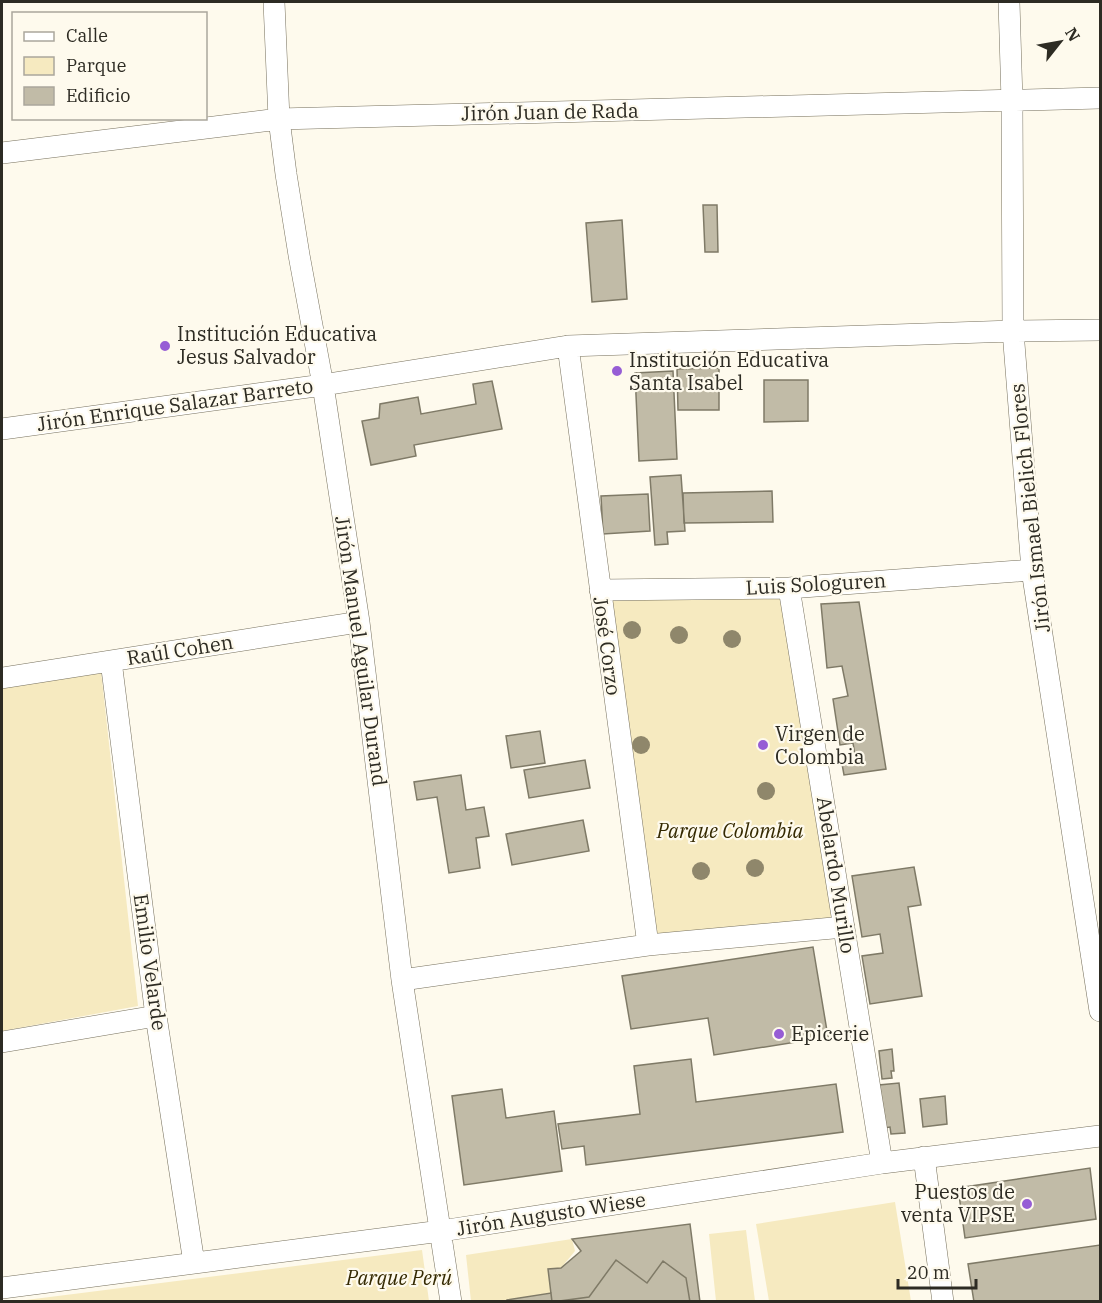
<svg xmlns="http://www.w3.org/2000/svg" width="1102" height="1303" viewBox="0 0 1102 1303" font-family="'IBM Plex Serif',serif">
	<rect width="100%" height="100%" fill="#fefaed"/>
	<path fill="#f6eac0" d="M 789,588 L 844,927 L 648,945 L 600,590 Z
		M 101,671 L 138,1006 L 2,1031 L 2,687 Z
		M 895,1202 L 911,1301 L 769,1301 L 756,1224 Z
		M 746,1230 L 755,1301 L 716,1301 L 709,1234 Z
		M 572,1239 L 575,1251 L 561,1268 L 548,1269 L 551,1293 L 507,1300 L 507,1302 L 471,1301 L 466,1255 Z
		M 422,1250 L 429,1301 L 18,1301 Z"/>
	<path fill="#c1bba7" stroke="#7f7a67" stroke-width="1.5" d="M 703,205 L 717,205 L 718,252 L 705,252 Z
		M 622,220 L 627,299 L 592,302 L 586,223 Z
		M 719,368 L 719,410 L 678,410 L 677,369 Z
		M 673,371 L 677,459 L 639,461 L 635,373 Z
		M 764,380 L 808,380 L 808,421 L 764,422 Z
		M 492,381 L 502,429 L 414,445 L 416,456 L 371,465 L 362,421 L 379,418 L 380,404 L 418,397 L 421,414 L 476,404 L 473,384 Z
		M 681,475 L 685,531 L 667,532 L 668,544 L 655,545 L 650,477 Z
		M 772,491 L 773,522 L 684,523 L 683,493 Z
		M 648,494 L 650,531 L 603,534 L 601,496 Z
		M 859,602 L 886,769 L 844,775 L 842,764 L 856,762 L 853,743 L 840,745 L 833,699 L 848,696 L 842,666 L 827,668 L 821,604 Z
		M 540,731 L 545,763 L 511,768 L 506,736 Z
		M 585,760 L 590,788 L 529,798 L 524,770 Z
		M 461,775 L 466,810 L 484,807 L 489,836 L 476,838 L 480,868 L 449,873 L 437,797 L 417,800 L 414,782 Z
		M 583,820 L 589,851 L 512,865 L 506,834 Z
		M 914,867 L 921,905 L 908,907 L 922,996 L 870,1004 L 862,956 L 883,953 L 880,934 L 862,937 L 852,876 Z
		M 813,947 L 828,1037 L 714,1055 L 708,1018 L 631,1029 L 622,976 Z
		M 892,1049 L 894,1071 L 891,1071 L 892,1078 L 882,1079 L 879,1051 Z
		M 691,1059 L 696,1102 L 836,1084 L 843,1132 L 586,1165 L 584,1146 L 562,1149 L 558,1124 L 640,1114 L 634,1066 Z
		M 899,1083 L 905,1133 L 891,1134 L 890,1127 L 884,1128 L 879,1085 Z
		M 502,1089 L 506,1118 L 554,1111 L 562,1171 L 464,1185 L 452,1096 Z
		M 945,1096 L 947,1124 L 923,1127 L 920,1099 Z
		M 1090,1168 L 1096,1219 L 965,1238 L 958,1188 Z
		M 690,1224 L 700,1302 L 690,1302 L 686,1278 L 663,1261 L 647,1283 L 616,1260 L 589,1297 L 552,1302 L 548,1269 L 561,1268 L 581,1251 L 572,1239 Z
		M 1100,1245 L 1100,1302 L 974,1302 L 968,1264 Z
		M 616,1260 L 647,1283 L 663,1261 L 686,1278 L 690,1302 L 553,1302 L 589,1297 Z
		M 551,1293 L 552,1302 L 507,1302 L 507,1300 Z"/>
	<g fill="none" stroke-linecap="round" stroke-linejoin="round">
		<defs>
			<path id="street" d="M 274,2 L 279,119 L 286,174 L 299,255 L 323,385 L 359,622 L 402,980 L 451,1302
				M 1009,2 L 1012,101 L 1013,331 L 1032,570 L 1100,1011
				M 2,153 L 279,119 L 1100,98
				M 568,346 L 648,945
				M 2,429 L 323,385 L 568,346 L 1013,331 L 1100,330
				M 789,588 L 882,1163
				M 600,590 L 789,588 L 1032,570
				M 111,661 L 156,1016 L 194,1263
				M 2,678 L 359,622
				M 402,980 L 648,945 L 844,927
				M 2,1042 L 156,1016
				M 924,1157 L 943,1302
				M 2,1288 L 441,1231 L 882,1163 L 1100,1136"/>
		</defs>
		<use href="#street" stroke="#77715e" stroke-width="22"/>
		<use href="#street" stroke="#fff" stroke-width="21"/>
	</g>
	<g fill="#8f876b">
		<circle cx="632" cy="630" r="9"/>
		<circle cx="679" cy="635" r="9"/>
		<circle cx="732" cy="639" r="9"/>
		<circle cx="641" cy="745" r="9"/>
		<circle cx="766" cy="791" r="9"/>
		<circle cx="755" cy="868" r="9"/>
		<circle cx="701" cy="871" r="9"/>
	</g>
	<g fill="#965dd5" stroke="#fefaed" stroke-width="2">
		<circle cx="165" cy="346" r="6"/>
		<circle cx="617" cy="371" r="6"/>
		<circle cx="763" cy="745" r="6"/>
		<circle cx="779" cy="1034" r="6"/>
		<circle cx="1027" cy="1204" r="6"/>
	</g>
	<g text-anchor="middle" stroke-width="4.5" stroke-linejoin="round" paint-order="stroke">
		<g font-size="20" fill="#2d2b23" stroke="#fefaed">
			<text transform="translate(550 112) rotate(-1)" y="7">Jirón Juan de Rada</text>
			<text transform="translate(175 405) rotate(-8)" y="7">Jirón Enrique Salazar Barreto</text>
			<text transform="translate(1030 508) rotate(-96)" y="7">Jirón Ismael Bielich Flores</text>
			<text transform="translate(816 584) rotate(-3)" y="7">Luis Sologuren</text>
			<text transform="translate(607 646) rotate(82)" y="7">José Corzo</text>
			<text transform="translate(180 650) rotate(-9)" y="7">Raúl Cohen</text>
			<text transform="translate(361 651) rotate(82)" y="7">Jirón Manuel Aguilar Durand</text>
			<text transform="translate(836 875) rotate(81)" y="7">Abelardo Murillo</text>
			<text transform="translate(150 962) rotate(82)" y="7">Emilio Velarde</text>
			<text transform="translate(551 1214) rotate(-9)" y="7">Jirón Augusto Wiese</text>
		</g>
		<g font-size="20" fill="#2d2b23" stroke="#fefaed" text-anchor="start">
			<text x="177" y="341">Institución Educativa<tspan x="177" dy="23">Jesus Salvador</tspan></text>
			<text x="629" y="367">Institución Educativa<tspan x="629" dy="23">Santa Isabel</tspan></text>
			<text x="775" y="741">Virgen de<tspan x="775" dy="23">Colombia</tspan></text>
			<text x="791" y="1041">Epicerie</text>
			<text x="1015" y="1199" text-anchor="end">Puestos de<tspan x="1015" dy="23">venta VIPSE</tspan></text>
		</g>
		<g font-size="20" font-style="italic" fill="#342901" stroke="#fefaed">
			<text x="730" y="838">Parque Colombia</text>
			<text x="399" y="1285">Parque Perú</text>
		</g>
	</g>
	<rect width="1102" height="1303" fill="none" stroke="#2d2b23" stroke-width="6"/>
	<rect x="12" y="12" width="195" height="108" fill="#fefaed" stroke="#aaa79c" stroke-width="1.5"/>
	<rect x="24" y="32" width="30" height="9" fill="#ffffff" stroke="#aaa79c" stroke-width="1.5"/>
	<text x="66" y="42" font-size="18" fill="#2d2b23">Calle</text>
	<rect x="24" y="57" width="30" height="18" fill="#f6eac0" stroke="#aaa79c" stroke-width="1.5"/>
	<text x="66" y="72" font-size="18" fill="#2d2b23">Parque</text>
	<rect x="24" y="87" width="30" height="18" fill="#c1bba7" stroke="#aaa79c" stroke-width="1.5"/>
	<text x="66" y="102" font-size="18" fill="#2d2b23">Edificio</text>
	<g transform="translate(1060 42) rotate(59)" stroke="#fefaed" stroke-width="4.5" paint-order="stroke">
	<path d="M0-4.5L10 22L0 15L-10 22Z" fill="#2d2b23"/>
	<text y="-9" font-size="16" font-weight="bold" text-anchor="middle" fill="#2d2b23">N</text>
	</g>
	<path d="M898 1279v9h78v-9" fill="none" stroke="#2d2b23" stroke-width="3"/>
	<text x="907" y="1279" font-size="18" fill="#2d2b23" stroke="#fefaed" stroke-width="4.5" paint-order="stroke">20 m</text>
</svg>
